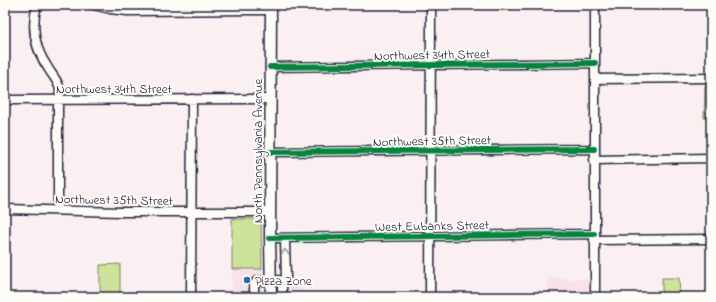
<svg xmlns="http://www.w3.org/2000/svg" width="716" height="302" viewBox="0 0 716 302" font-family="'Indie Flower',sans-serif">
	<rect width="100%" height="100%" fill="#fbf0f1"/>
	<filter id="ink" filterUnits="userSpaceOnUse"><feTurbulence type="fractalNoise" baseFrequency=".025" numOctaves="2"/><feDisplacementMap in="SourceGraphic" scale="8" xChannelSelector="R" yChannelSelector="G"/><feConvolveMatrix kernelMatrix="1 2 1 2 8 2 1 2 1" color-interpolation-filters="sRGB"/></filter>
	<g filter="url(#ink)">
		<path fill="#f9e1e9" d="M 279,245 L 290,245 L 290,283 L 302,283 L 302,297 L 279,297 Z
			M 232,269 L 262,269 L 262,297 L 231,297 Z
			M 547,278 L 588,279 L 588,297 L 547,297 Z"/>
		<path fill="#cce399" stroke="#77826a" d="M 708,79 L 711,79 L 711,118 L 704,118 L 705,86 Z
			M 232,219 L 261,219 L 262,269 L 232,269 Z
			M 120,264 L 120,297 L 100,297 L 100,265 Z
			M 662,278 L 679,278 L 680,297 L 662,297 Z"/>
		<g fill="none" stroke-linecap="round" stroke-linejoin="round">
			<defs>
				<path id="minor" d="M 37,5 C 31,27 35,49 48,68 C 52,75 59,82 60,90 C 60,95 59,101 58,106 L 58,210
					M 94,5 L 110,9 L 127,11 L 271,10
					M 270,67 L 595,63
					M 595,79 L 711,78
					M 5,100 L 270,99
					M 270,152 L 594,149
					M 594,160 L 711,158
					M 5,209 L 121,212 L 270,212
					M 270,238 L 594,234
					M 594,240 L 711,239
					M 191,297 L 192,99
					M 254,297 L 254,284 L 257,281 L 286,280 L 285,238
					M 282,297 L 282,280
					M 430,297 L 431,5
					M 595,297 L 595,5"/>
				<path id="major" d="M 271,5 L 270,238 L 271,297"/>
			</defs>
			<use href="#minor" stroke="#22223b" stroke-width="11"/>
			<use href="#major" stroke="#22223b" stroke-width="13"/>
			<use href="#minor" stroke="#fdfcf7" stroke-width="8"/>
			<use href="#major" stroke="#fdfcf7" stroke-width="10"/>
			<defs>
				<path id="cycleway" d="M 270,67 L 595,63
					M 270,152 L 594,149
					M 270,238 L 594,234"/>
			</defs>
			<use href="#cycleway" stroke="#fdfcf7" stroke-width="8"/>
			<use href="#cycleway" stroke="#00873e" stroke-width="6"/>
		</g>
		<defs><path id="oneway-chevron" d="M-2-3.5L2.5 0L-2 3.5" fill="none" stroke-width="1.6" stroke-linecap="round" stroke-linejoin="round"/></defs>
		<use stroke="#9a9aa2" href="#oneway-chevron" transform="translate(285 252) rotate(-91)"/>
	</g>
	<circle fill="#1f6fb2" stroke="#fdfcf7" stroke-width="1.5" cx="247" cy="280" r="4"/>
	<g text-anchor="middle" stroke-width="4" stroke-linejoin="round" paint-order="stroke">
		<g font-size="13" fill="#22223b" stroke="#fdfcf7">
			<text transform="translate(432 54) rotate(-1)" y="5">Northwest 34th Street</text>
			<text x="114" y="93">Northwest 34th Street</text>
			<text transform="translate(432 140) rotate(-1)" y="5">Northwest 35th Street</text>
			<text transform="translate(257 151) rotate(-90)" y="5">North Pennsylvania Avenue</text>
			<text transform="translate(114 199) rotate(1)" y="5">Northwest 35th Street</text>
			<text transform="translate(432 225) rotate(-1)" y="5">West Eubanks Street</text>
		</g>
		<g font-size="13" fill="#22223b" stroke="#fdfcf7" text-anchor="start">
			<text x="255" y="285">Pizza Zone</text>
		</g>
	</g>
	<rect width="716" height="302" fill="none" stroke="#fdfcf7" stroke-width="20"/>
	<rect x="10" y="10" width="696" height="282" fill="none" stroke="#22223b" stroke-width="1.5" filter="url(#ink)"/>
</svg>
